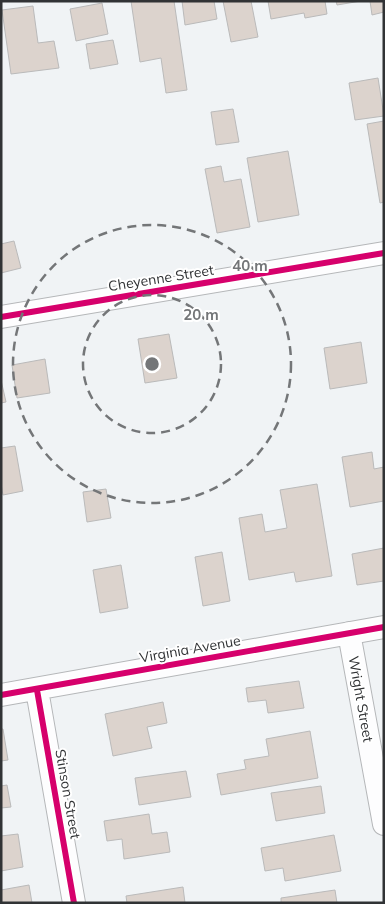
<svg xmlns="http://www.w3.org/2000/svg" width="385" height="904" viewBox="0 0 385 904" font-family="Mulish,sans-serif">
	<rect width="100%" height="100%" fill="#f0f3f5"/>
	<path fill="#dcd3cd" stroke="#bababa" d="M 131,1 L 174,1 L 187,90 L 166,93 L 161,58 L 140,62 Z
		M 182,1 L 214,1 L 217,19 L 185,25 Z
		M 223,1 L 251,1 L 258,37 L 231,42 Z
		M 268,1 L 325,1 L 327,14 L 305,18 L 304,13 L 271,19 Z
		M 336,1 L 361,1 L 337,5 Z
		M 370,1 L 384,1 L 384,12 L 372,15 Z
		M 102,3 L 108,34 L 76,41 L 70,9 Z
		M 33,6 L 38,43 L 54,41 L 59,68 L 11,74 L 2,10 Z
		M 113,40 L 118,64 L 90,69 L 86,44 Z
		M 378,78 L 384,116 L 355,120 L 349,83 Z
		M 233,109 L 239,142 L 216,145 L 211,112 Z
		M 384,121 L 384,202 L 380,203 L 367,124 Z
		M 288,151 L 299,215 L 258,222 L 247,158 Z
		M 221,166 L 224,182 L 241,179 L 250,227 L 217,233 L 205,169 Z
		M 14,241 L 21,268 L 1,273 L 1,244 Z
		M 169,334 L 177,378 L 145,383 L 138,339 Z
		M 361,342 L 367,383 L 330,389 L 324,348 Z
		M 45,359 L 50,393 L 17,398 L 12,365 Z
		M 1,380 L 6,402 L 1,403 Z
		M 15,446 L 23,491 L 3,495 L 1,484 L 1,448 Z
		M 372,452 L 374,469 L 384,467 L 384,501 L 350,507 L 342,457 Z
		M 317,484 L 332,576 L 296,582 L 294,572 L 249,580 L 239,518 L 262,514 L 265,532 L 287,528 L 280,490 Z
		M 106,489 L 111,518 L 87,522 L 83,492 Z
		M 384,548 L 384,581 L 357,585 L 352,554 Z
		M 222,552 L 230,601 L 203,606 L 195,557 Z
		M 121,565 L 128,608 L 100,613 L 93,570 Z
		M 299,681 L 304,708 L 268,713 L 266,700 L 248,702 L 246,688 Z
		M 163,702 L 167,723 L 147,727 L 152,748 L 113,756 L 105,714 Z
		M 1,729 L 3,729 L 8,760 L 1,761 Z
		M 310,731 L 318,778 L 221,795 L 217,774 L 246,769 L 244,760 L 269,756 L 266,739 Z
		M 186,771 L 191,797 L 139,805 L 135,778 Z
		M 7,785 L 11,807 L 1,808 L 1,786 Z
		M 321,786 L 325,813 L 276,821 L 271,793 Z
		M 149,814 L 152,834 L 167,832 L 170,852 L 124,859 L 122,839 L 107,841 L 104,821 Z
		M 18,834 L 23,867 L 1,871 L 1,836 Z
		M 334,835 L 341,871 L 285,881 L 283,868 L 265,871 L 261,848 Z
		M 29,885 L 32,903 L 1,903 L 1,890 Z
		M 183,887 L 185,903 L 127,903 L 126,896 Z
		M 335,890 L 337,903 L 281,903 L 281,898 Z"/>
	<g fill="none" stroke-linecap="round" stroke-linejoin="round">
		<defs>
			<path id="minor" d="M 1,317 L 384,253
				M 349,633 L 384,824
				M 37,690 L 74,903
				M 1,695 L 384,627"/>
		</defs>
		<use href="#minor" stroke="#b5b7b9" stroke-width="24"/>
		<use href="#minor" stroke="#fdfdfe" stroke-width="22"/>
		<defs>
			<path id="cycleway" d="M 1,317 L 384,253
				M 37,690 L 74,903
				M 1,695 L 384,627"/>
		</defs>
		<use href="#cycleway" stroke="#fff" stroke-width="9"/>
		<use href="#cycleway" stroke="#d6006c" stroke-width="6"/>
	</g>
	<g fill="none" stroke="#747678" stroke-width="2.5" stroke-dasharray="9 6">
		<circle cx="152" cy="364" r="69"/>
		<circle cx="152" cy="364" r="139"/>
	</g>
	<g text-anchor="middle" stroke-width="4" stroke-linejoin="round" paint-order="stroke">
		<g font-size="14" fill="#313335" stroke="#fff">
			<text transform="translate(161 278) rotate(-9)" y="5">Cheyenne Street</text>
			<text transform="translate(190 649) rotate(-10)" y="5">Virginia Avenue</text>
			<text transform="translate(361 699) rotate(80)" y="5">Wright Street</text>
			<text transform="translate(68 794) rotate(80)" y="5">Stinson Street</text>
		</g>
	</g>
	<circle cx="152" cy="364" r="8" fill="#747678" stroke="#fff" stroke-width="2.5"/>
	<g font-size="15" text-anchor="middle" font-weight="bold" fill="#747678" stroke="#fff" stroke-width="4" stroke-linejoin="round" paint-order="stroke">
		<text x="250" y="271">40 m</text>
		<text x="201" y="320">20 m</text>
	</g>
	<rect width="385" height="904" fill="none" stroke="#313335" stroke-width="5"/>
</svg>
